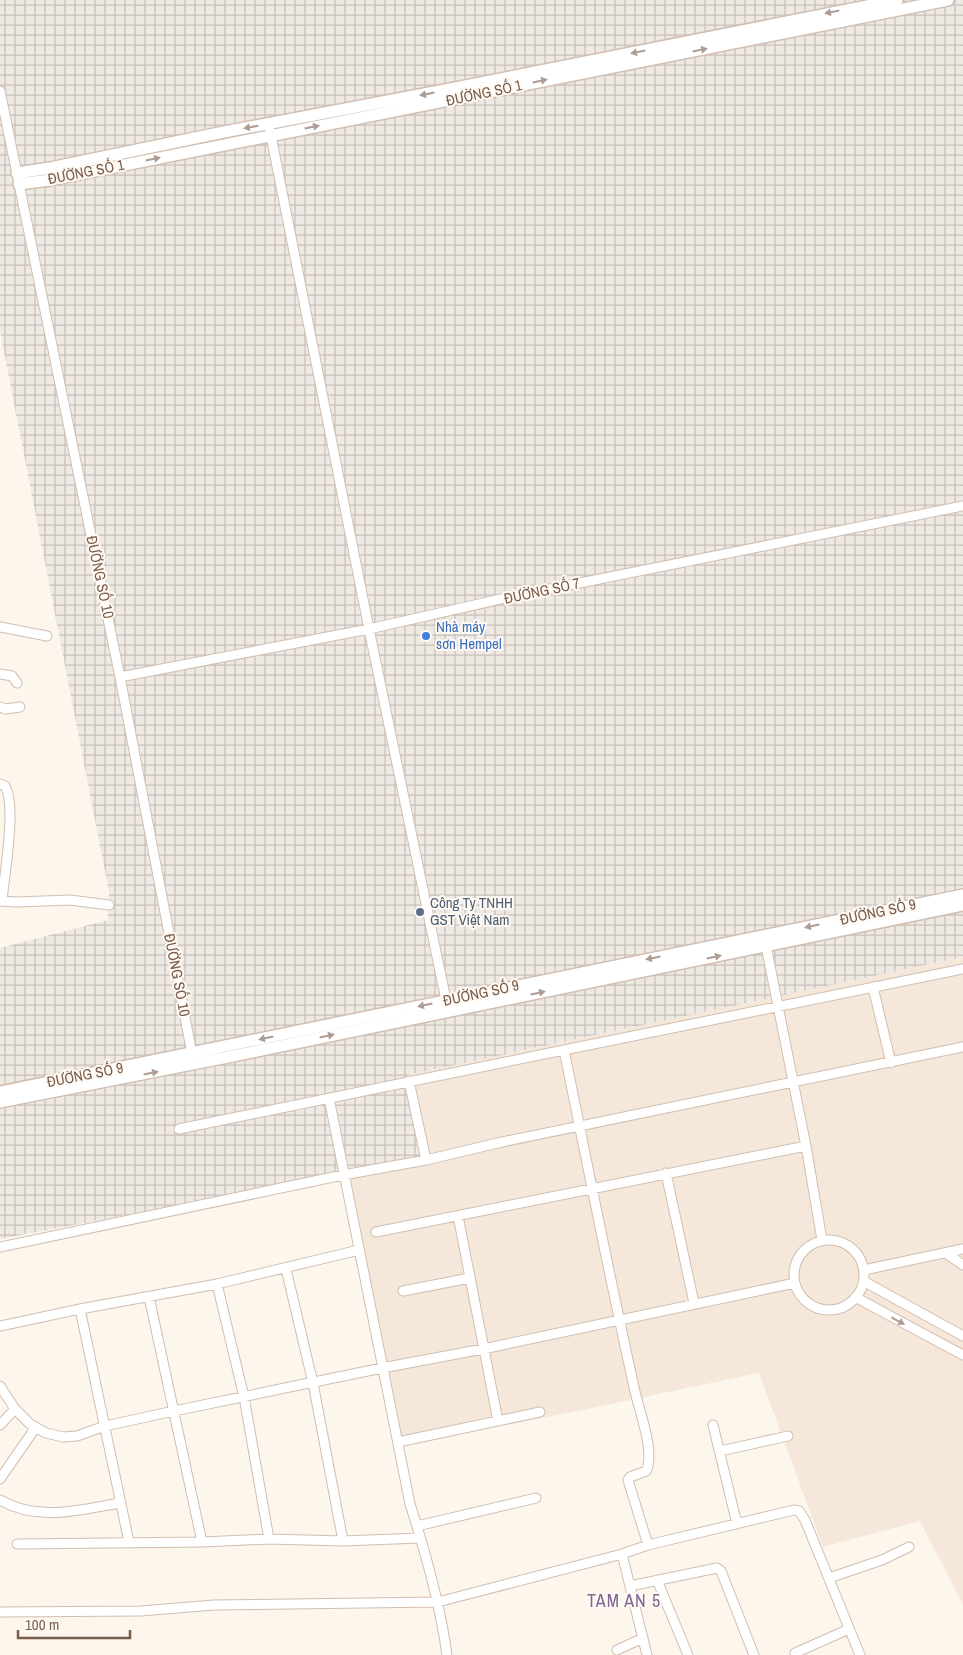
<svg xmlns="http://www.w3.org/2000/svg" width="963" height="1655" viewBox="0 0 963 1655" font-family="'Archivo Narrow',sans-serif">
	<defs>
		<pattern id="industrial-grid" width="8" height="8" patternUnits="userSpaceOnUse" patternTransform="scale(1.25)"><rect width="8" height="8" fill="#efe9e4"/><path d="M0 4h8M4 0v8" fill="none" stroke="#c7c0bb"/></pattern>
	</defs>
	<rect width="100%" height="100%" fill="#fdf6ec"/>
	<path fill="#f5e8da" d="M 963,957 L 963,1605 L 920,1521 L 823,1547 L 759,1373 L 558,1415 L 399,1443 L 341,1174 L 406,1075 Z"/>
	<path fill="url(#industrial-grid)" d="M 0,0 L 963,0 L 963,957 L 407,1075 L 423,1159 L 0,1239 L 0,948 L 108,920 L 109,892 L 0,331 Z"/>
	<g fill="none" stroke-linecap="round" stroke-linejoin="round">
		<defs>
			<path id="minor" d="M 0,91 L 120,677 L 193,1059
				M 270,131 L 369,629 L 446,1000
				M 0,627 L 47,636
				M 0,674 L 12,676 L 17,683
				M 120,677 L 369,629 L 510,597 L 963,506
				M 0,707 L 5,709 L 20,707
				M 0,784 L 5,786 C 17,806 4,876 2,901
				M 0,901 L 17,902 L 70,900 L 109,905
				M 765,941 L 806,1146 L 822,1240
				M 873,987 L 891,1063
				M 409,1081 L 426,1160
				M 329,1098 L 410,1504 C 426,1554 440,1603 447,1655
				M 179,1129 L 564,1050
				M 666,1173 L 694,1303
				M 458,1216 L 498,1421
				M 376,1232 L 806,1146
				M794 1275a35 35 0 1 1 70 0a35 35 0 1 1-70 0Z
				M 0,1247 L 343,1175 L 426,1160 L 502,1142 L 963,1047
				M 946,1253 L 963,1265
				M 286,1269 L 313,1383 L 343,1541
				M 864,1270 L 963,1249
				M 865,1282 L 963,1336
				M 217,1284 L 244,1397 L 269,1539
				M 403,1291 L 470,1278
				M 149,1297 L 202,1542
				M 855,1297 L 963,1355
				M 80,1309 L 129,1542
				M 0,1326 L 80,1309 L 217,1284 L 359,1250
				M 0,1386 L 15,1409 L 30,1424 L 46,1433 L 63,1437 L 77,1436 L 105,1426 L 174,1411 L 382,1368 L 483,1349 L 795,1283
				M 0,1425 L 15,1409
				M 713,1425 L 737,1524
				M 398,1442 L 540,1412
				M 720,1451 L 788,1436
				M 0,1479 L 36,1427
				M 0,1500 C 38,1522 79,1510 119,1503
				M 417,1526 L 536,1498
				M 17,1544 L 202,1542 L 269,1539 L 343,1541 L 420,1538
				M 648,1545 L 628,1480 L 630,1477 L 646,1471 C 656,1453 638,1408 634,1387 C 609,1275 587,1162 564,1050 L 963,969
				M 622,1554 L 647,1655
				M 829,1578 L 882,1560 L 909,1547
				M 657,1580 L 688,1655
				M 630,1586 L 717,1568 L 721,1571 L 754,1655
				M 0,1612 L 141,1611 L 214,1605 L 438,1602 L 622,1554 L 648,1545 L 794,1510 L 799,1511 L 805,1520 L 860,1655
				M 617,1650 L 643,1638
				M 795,1653 L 849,1629"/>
			<path id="tertiary" d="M 17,173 L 50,168 L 219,133 L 440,91 L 897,0
				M 19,184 L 50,180 L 948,0
				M 0,1092 L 963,895
				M 0,1102 L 233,1056 L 963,905"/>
		</defs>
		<use href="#minor" stroke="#d1beb0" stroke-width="11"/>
		<use href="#tertiary" stroke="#d1beb0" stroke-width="14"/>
		<use href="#minor" stroke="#fff" stroke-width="9"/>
		<use href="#tertiary" stroke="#fff" stroke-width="11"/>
	</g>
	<defs><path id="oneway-solid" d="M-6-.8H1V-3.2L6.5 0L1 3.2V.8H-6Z" transform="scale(1.25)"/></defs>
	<g fill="#af9d94">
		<use href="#oneway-solid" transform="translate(832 12) rotate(169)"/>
		<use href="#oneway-solid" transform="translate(700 50) rotate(-11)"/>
		<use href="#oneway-solid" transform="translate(638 52) rotate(169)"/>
		<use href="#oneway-solid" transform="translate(540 81) rotate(-12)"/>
		<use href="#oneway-solid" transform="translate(427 94) rotate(169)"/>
		<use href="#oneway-solid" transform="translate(251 127) rotate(170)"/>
		<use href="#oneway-solid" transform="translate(312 127) rotate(-11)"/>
		<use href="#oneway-solid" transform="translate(153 159) rotate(-11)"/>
		<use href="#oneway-solid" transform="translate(812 926) rotate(168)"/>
		<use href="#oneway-solid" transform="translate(714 957) rotate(-12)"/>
		<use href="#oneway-solid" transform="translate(653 958) rotate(169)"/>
		<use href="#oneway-solid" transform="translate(538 993) rotate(-12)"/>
		<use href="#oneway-solid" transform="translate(425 1005) rotate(168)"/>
		<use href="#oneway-solid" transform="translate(327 1036) rotate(-12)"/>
		<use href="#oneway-solid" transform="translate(266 1038) rotate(168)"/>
		<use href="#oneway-solid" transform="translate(151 1073) rotate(-11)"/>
		<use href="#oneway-solid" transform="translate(898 1321) rotate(28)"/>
	</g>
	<circle fill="#3f7fe0" stroke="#fffaf3" stroke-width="2" cx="426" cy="636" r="5"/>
	<circle fill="#5c6f8a" stroke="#fffaf3" stroke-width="2" cx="420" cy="912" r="5"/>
	<g text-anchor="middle" stroke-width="4" stroke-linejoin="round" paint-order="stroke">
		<g font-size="15" fill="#7a5c4d" stroke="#fffaf3">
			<text transform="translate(484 93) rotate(-12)" y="5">ĐƯỜNG SỐ 1</text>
			<text transform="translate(86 172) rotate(-11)" y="5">ĐƯỜNG SỐ 1</text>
			<text transform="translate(100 577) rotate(78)" y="5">ĐƯỜNG SỐ 10</text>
			<text transform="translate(542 591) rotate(-12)" y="5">ĐƯỜNG SỐ 7</text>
			<text transform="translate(878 912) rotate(-12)" y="5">ĐƯỜNG SỐ 9</text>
			<text transform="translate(177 975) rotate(79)" y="5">ĐƯỜNG SỐ 10</text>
			<text transform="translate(481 993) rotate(-12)" y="5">ĐƯỜNG SỐ 9</text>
			<text transform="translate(85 1075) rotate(-11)" y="5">ĐƯỜNG SỐ 9</text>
		</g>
		<g font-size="15" fill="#366cbe" stroke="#fffaf3" text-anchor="start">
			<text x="436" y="632">Nhà máy<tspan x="436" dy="17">sơn Hempel</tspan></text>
		</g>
		<g font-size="15" fill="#4e5e75" stroke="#fffaf3" text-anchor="start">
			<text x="430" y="908">Công Ty TNHH<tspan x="430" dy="17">GST Việt Nam</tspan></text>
		</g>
		<g font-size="18" letter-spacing="1" fill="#846695" stroke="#fffaf3">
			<text x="624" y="1607">TAM AN 5</text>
		</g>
	</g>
	<path d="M18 1630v8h112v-8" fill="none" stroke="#7a5c4d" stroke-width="2.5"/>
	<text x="25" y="1630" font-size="15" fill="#7a5c4d" stroke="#fffaf3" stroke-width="4" paint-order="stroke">100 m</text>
</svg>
